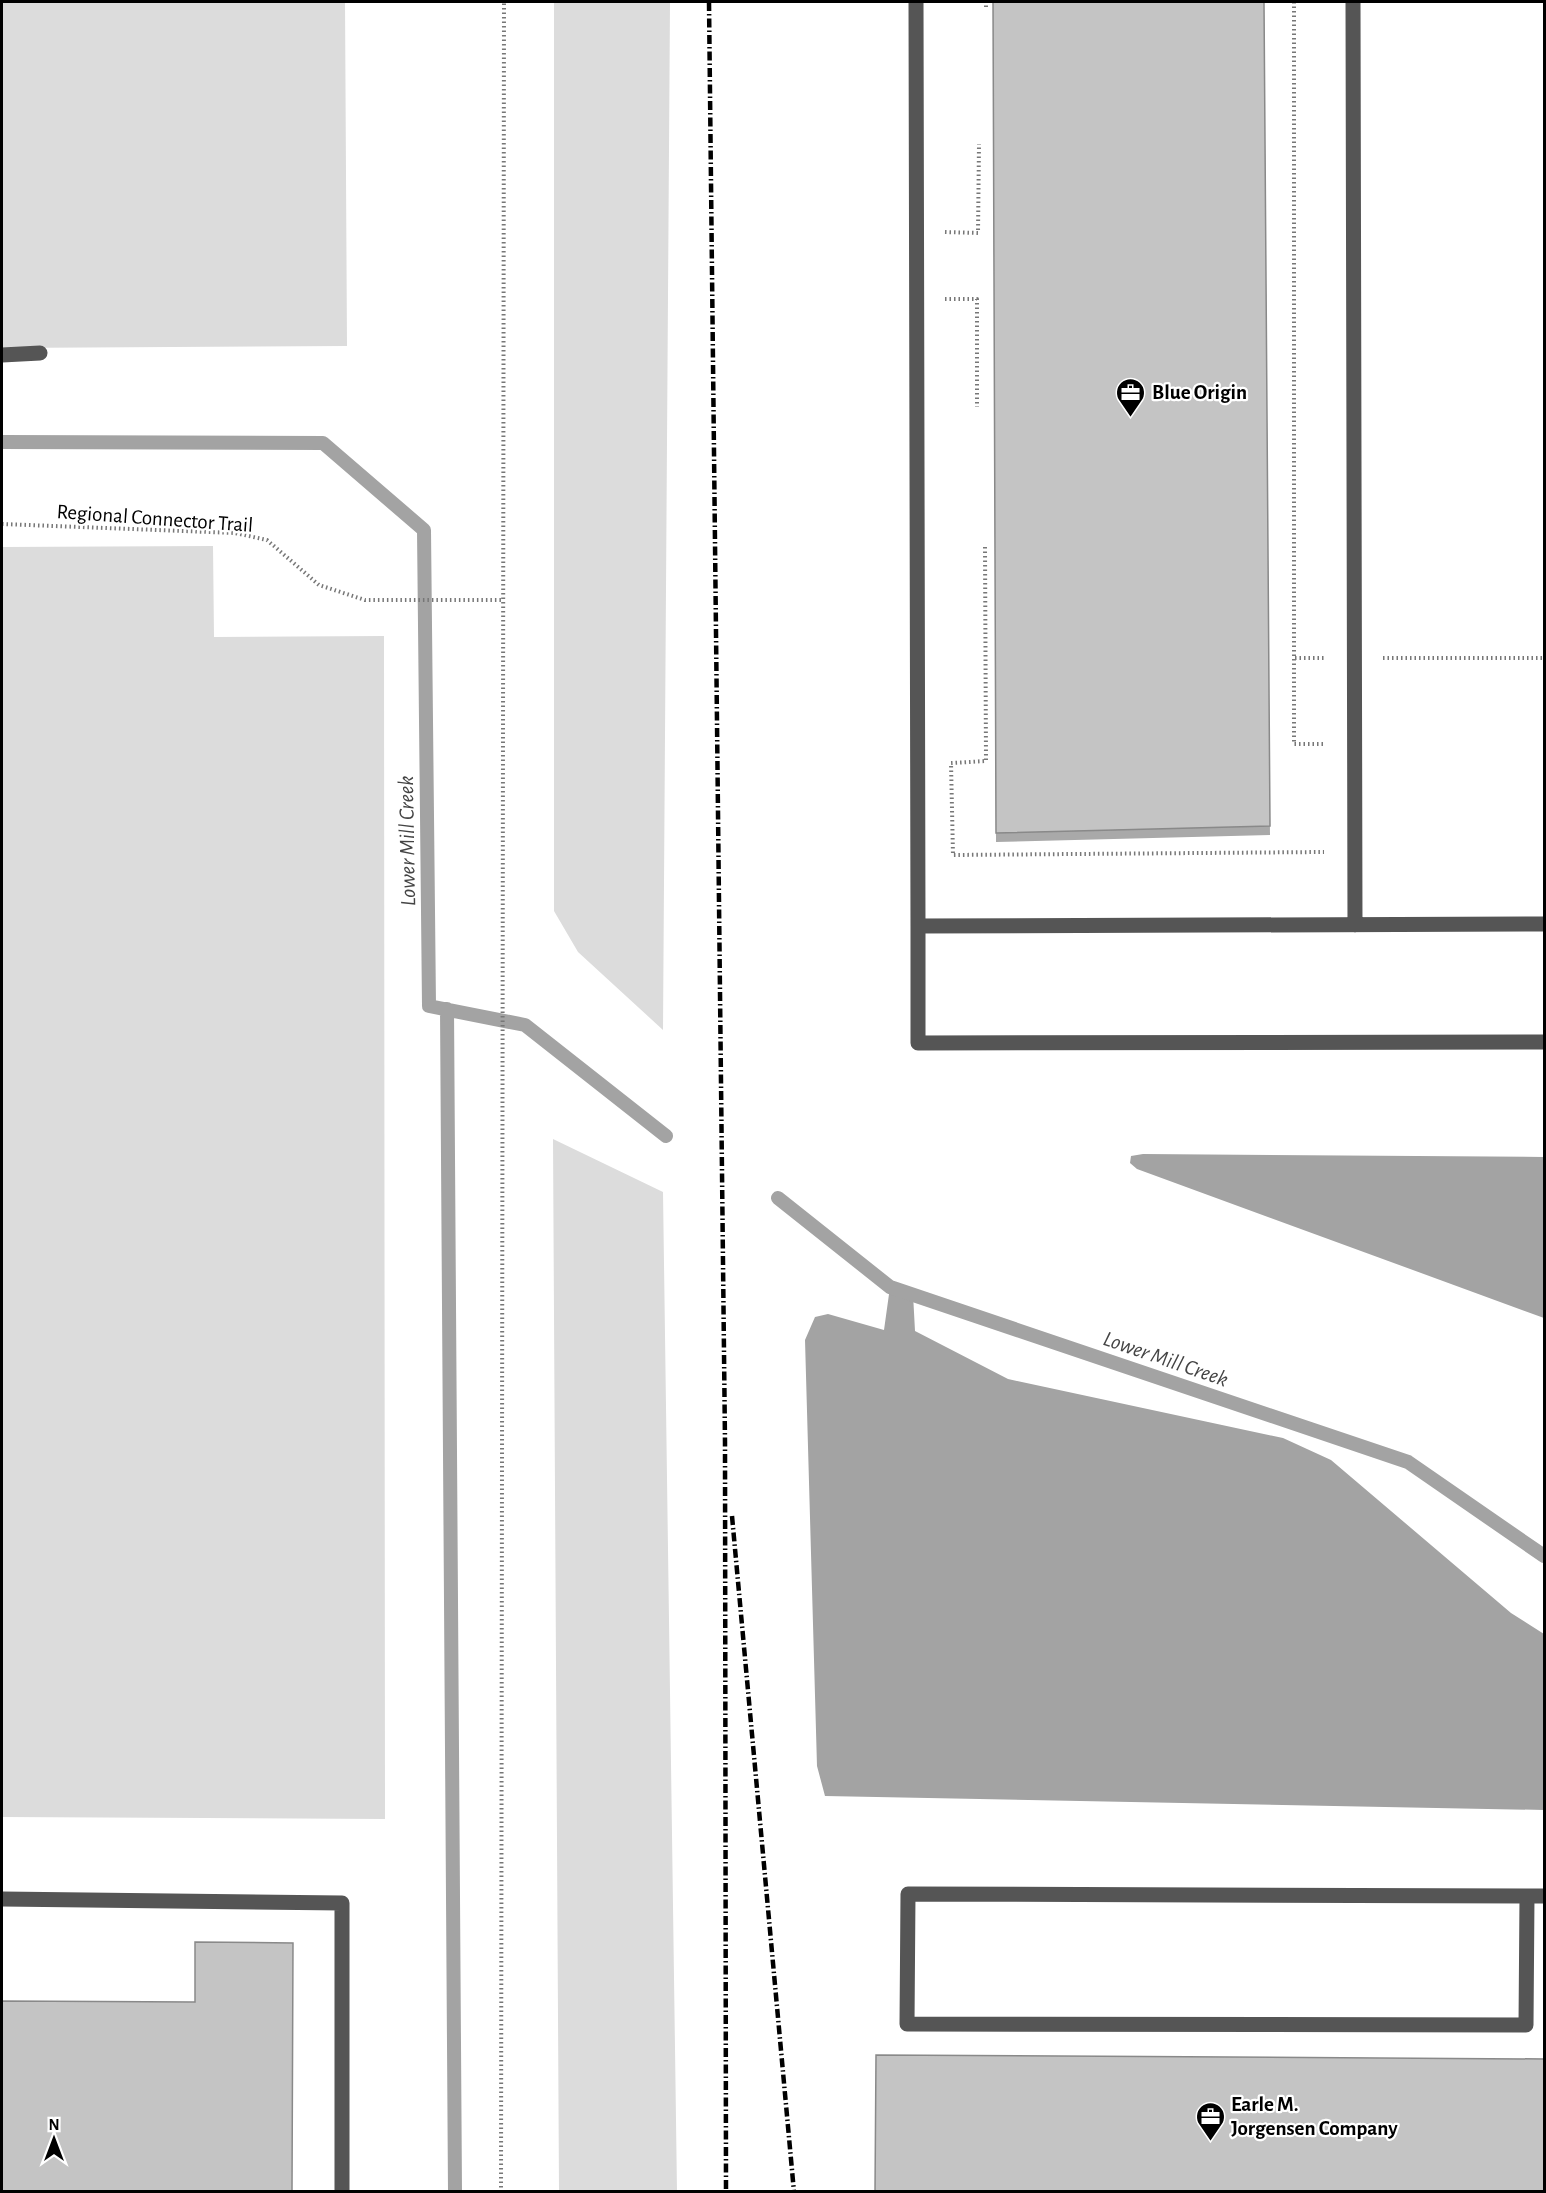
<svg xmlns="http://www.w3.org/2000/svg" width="1546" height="2193" viewBox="0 0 1546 2193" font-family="'Alegreya Sans',sans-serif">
	<rect width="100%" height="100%" fill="#fff"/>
	<path fill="#dcdcdc" d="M 2,2 L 345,2 L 347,346 L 2,348 Z
		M 554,2 L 670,2 L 663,1030 L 578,952 L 554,911 Z
		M 213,546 L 214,637 L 384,636 L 385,1819 L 2,1817 L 2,547 Z
		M 553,1139 L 663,1192 L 677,2191 L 559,2191 Z"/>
	<path fill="#a3a3a3" d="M 1143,1154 L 1544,1157 L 1544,1318 L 1137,1169 L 1130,1163 L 1131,1156 Z
		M 890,1287 L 913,1294 L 915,1331 L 1008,1379 L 1283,1438 L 1331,1460 L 1511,1613 L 1544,1634 L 1544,1810 L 825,1796 L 817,1766 L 805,1340 L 815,1317 L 828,1314 L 884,1330 Z"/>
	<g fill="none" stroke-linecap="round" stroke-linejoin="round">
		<path stroke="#a3a3a3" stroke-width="14" d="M 2,442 L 323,443 L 424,530 L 429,1006 L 525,1025 L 666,1136
			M 447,1009 L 455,2192
			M 778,1198 L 890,1287 L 1408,1462 L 1544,1556"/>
		<path stroke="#777" stroke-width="4" stroke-dasharray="1.5 3" stroke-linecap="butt" d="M 1294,2 L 1294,744 L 1326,744
			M 986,7 L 986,2
			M 945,232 L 978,233 L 979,144
			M 945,299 L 977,299 L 977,407
			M 2,524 L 235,533 L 267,540 L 319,585 L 365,600 L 503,600
			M 985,547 L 986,761 L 951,763 L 953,855 L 1324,852
			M 1295,658 L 1324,658
			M 1383,658 L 1544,658
			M 501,2192 L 504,2"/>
		<path stroke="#555" stroke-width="15" d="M 916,2 L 918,926
			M 1353,2 L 1355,925
			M 2,355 L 40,353
			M 1544,924 L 918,926 L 918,1043 L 1544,1042
			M 1527,1896 L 1526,2025 L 907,2024 L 908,1894 L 1544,1896
			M 2,1899 L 342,1903 L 342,2192"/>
		<path stroke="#000" stroke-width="4.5" stroke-dasharray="9 3 1.5 3" stroke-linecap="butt" d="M 709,2 L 725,1442 L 726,2192
			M 732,1516 L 794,2192"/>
	</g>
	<path fill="#a9a9a9" d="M 993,2 L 1264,2 L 1270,835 L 996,842 Z"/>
	<path fill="#c4c4c4" stroke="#898989" stroke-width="1.5" d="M 993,2 L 1264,2 L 1270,826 L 996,833 Z
		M 195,1942 L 293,1943 L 292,2192 L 2,2192 L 2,2001 L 195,2002 Z
		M 876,2055 L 1545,2059 L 1545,2192 L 875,2192 Z"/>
	<defs>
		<symbol id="office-pin" viewBox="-11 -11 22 30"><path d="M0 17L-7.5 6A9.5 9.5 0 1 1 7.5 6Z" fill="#000" stroke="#fff"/><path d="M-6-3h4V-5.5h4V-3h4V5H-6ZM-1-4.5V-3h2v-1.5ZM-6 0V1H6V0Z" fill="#fff"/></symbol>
	</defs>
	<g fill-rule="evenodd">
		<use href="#office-pin" x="1114" y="376" width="33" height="45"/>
		<use href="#office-pin" x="1194" y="2100" width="33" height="45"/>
	</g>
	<g text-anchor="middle" stroke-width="4.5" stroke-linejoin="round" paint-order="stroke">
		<g font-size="21" font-weight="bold" fill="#000" stroke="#fff" text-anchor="start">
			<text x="1152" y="399">Blue Origin</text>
			<text x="1231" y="2111">Earle M.<tspan x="1231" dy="24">Jorgensen Company</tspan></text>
		</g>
		<g font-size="21" fill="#000" stroke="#fff">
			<text transform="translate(155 518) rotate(4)" y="7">Regional Connector Trail</text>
		</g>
		<g font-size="22" font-style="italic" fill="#444" stroke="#fff">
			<text transform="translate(406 841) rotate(-91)" y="8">Lower Mill Creek</text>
			<text transform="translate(1166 1358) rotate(19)" y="8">Lower Mill Creek</text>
		</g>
	</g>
	<rect width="1546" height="2193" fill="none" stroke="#000000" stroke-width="6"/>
	<g transform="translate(54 2139)" stroke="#ffffff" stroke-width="4.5" paint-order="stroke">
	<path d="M0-4.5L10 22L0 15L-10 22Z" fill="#000000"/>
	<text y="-9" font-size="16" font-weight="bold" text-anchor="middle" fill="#000000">N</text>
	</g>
</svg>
